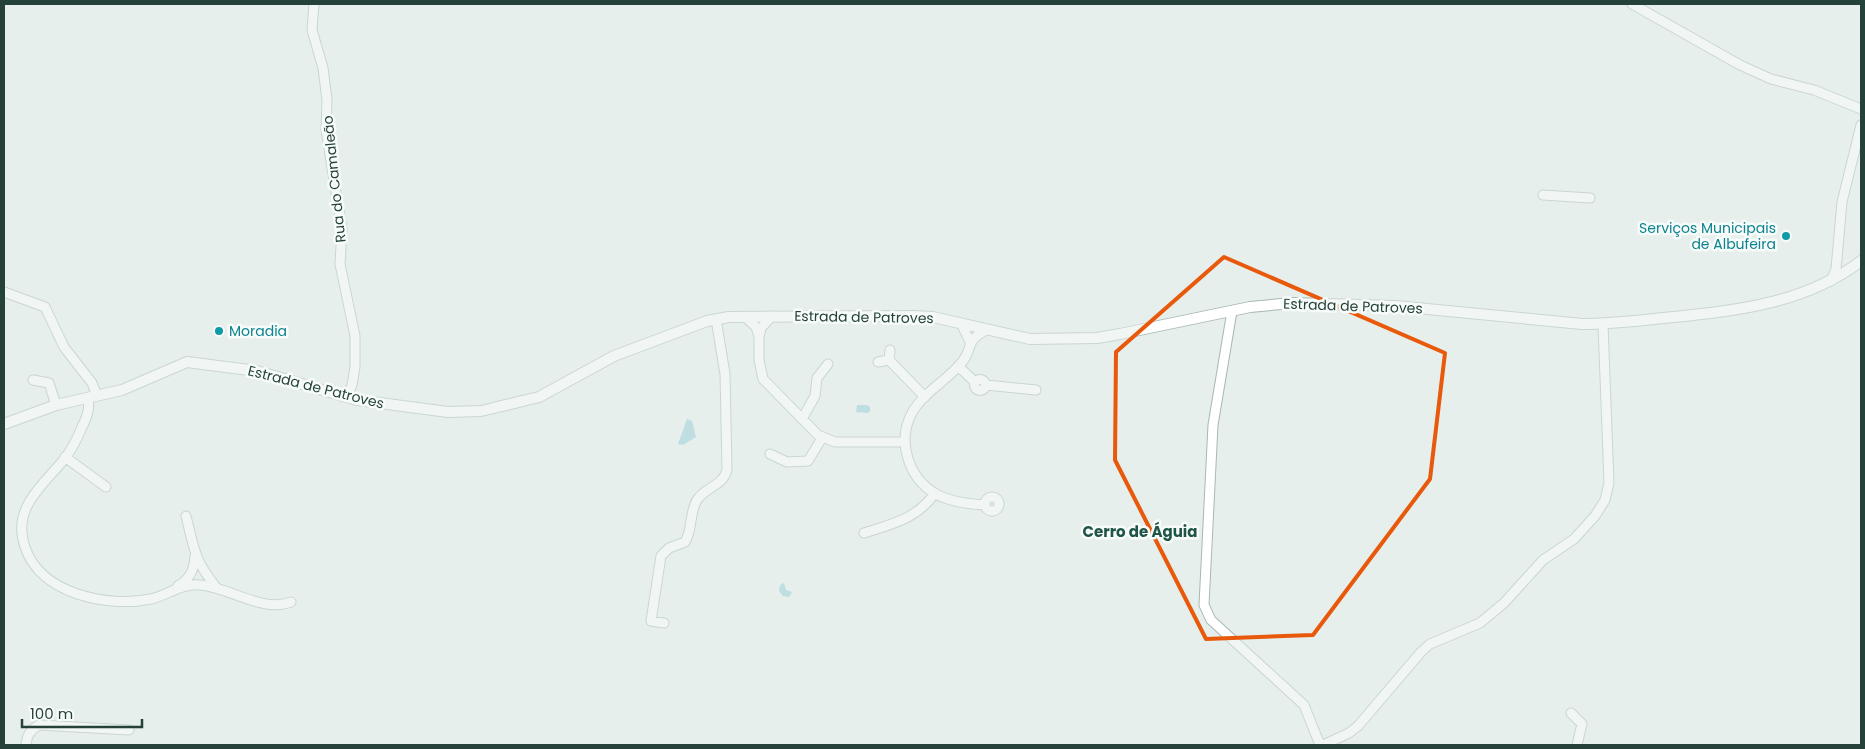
<svg xmlns="http://www.w3.org/2000/svg" width="1865" height="749" viewBox="0 0 1865 749" font-family="Poppins,sans-serif">
	<rect width="100%" height="100%" fill="#e6efeb"/>
	<path fill="#8ec9d4" d="M 857,405 L 867,405 L 870,407 L 870,411 L 868,413 L 856,412 Z
		M 687,419 L 692,421 L 696,437 L 683,445 L 678,444 Z
		M 784,583 L 786,590 L 792,592 L 789,597 L 783,596 L 779,591 L 780,585 Z"/>
	<g fill="none" stroke-linecap="round" stroke-linejoin="round">
		<defs>
			<path id="minor" d="M 314,4 L 312,30 L 323,68 L 327,100 L 326,130 L 342,229 L 340,264 L 355,336 L 355,367 L 352,385 L 349,392 L 341,396
				M 1632,4 L 1740,65 L 1771,79 L 1814,90 L 1861,109
				M 1543,195 L 1590,198
				M 1831,281 L 1836,269 L 1842,202 L 1861,125
				M 4,292 L 45,307 L 64,347 L 92,383 L 97,396
				M 1232,311 L 1213,425 L 1204,605 L 1211,620 L 1304,705 L 1320,745
				M 772,316 L 761,328 L 759,337 L 759,360 L 763,379 L 818,435 L 835,442 L 905,442
				M 745,317 L 756,327 L 759,337
				M 961,323 L 970,342
				M 890,350 L 889,360 L 925,397
				M 878,362 L 889,360
				M 958,366 L 975,382
				M974.5 385a5.5 5.5 0 1 1 11 0a5.5 5.5 0 1 1-11 0Z
				M 33,380 L 49,383 L 56,405
				M 986,385 L 1036,390
				M 88,398 C 90,409 87,417 82,427 C 78,437 73,447 66,457 C 44,485 11,507 25,547 C 40,594 108,608 151,599 C 168,595 181,583 201,585 C 231,588 263,613 291,602
				M 802,419 L 815,396 L 817,378 L 828,364
				M 770,454 L 787,462 L 808,461 L 822,438
				M 65,457 L 106,487
				M985 504a7 7 0 1 1 14 0a7 7 0 1 1-14 0Z
				M 984,505 C 969,504 950,502 936,494 C 908,478 896,440 913,411 C 925,391 948,380 962,362 C 974,348 963,343 986,330
				M 186,516 C 194,548 194,560 216,587
				M 864,533 C 892,524 917,519 935,493
				M 178,586 C 190,579 194,570 195,556
				M 664,623 L 651,621 L 661,556 L 669,548 L 685,542 C 693,529 689,513 697,500 C 705,487 723,486 727,470 L 725,374 L 716,319
				M 1571,713 L 1582,724 L 1577,745
				M 26,745 C 27,735 30,730 39,725 L 129,730
				M 1323,745 L 1349,733 L 1358,726 L 1421,652 L 1430,644 L 1480,623 L 1504,603 L 1543,560 L 1574,539 L 1595,516 L 1605,500 L 1609,483 L 1603,324"/>
			<path id="tertiary" d="M 4,424 L 56,405 L 122,390 L 187,362 L 257,371 L 357,400 L 448,412 L 481,411 L 539,397 L 614,356 L 707,321 L 729,317 L 913,316 L 933,317 L 1030,339 L 1097,338 L 1120,334 L 1250,307 L 1292,303 L 1396,306 L 1582,324 C 1613,324 1643,320 1674,317 C 1740,310 1806,303 1861,261"/>
		</defs>
		<use href="#minor" stroke="#a8b8b2" stroke-width="11"/>
		<use href="#tertiary" stroke="#a8b8b2" stroke-width="12"/>
		<use href="#minor" stroke="#fff" stroke-width="9"/>
		<use href="#tertiary" stroke="#fff" stroke-width="10"/>
	</g>
	<path d="M0 0H1865V749H0ZM 1224,257 L 1445,353 L 1430,479 L 1313,635 L 1206,639 L 1115,460 L 1116,352 Z" fill="#e6efeb" fill-opacity=".55" fill-rule="evenodd"/>
	<path fill="none" stroke="#e8590c" stroke-width="4" stroke-linejoin="round" d="M 1224,257 L 1445,353 L 1430,479 L 1313,635 L 1206,639 L 1115,460 L 1116,352 Z"/>
	<g fill="#0f9aa8" stroke="#f7fbf9" stroke-width="2">
		<circle cx="1786" cy="236" r="5"/>
		<circle cx="219" cy="331" r="5"/>
	</g>
	<g text-anchor="middle" stroke-width="5" stroke-linejoin="round" paint-order="stroke">
		<g font-size="14" fill="#24423a" stroke="#f7fbf9">
			<text transform="translate(334 179) rotate(-96)" y="5">Rua do Camaleão</text>
			<text transform="translate(1353 306) rotate(2)" y="5">Estrada de Patroves</text>
			<text transform="translate(864 317) rotate(1)" y="5">Estrada de Patroves</text>
			<text transform="translate(316 387) rotate(14)" y="5">Estrada de Patroves</text>
		</g>
		<g font-size="14" fill="#0d838f" stroke="#f7fbf9" text-anchor="end">
			<text x="1776" y="233">Serviços Municipais<tspan x="1776" dy="16">de Albufeira</tspan></text>
			<text x="229" y="336" text-anchor="start">Moradia</text>
		</g>
		<g font-size="15" font-weight="bold" fill="#1f5548" stroke="#f7fbf9">
			<text x="1140" y="537">Cerro de Águia</text>
		</g>
	</g>
	<rect width="1865" height="749" fill="none" stroke="#24423a" stroke-width="10"/>
	<path d="M22 719v8h120v-8" fill="none" stroke="#24423a" stroke-width="2.5"/>
	<text x="30" y="719" font-size="15" fill="#24423a" stroke="#f7fbf9" stroke-width="4" paint-order="stroke">100 m</text>
</svg>
